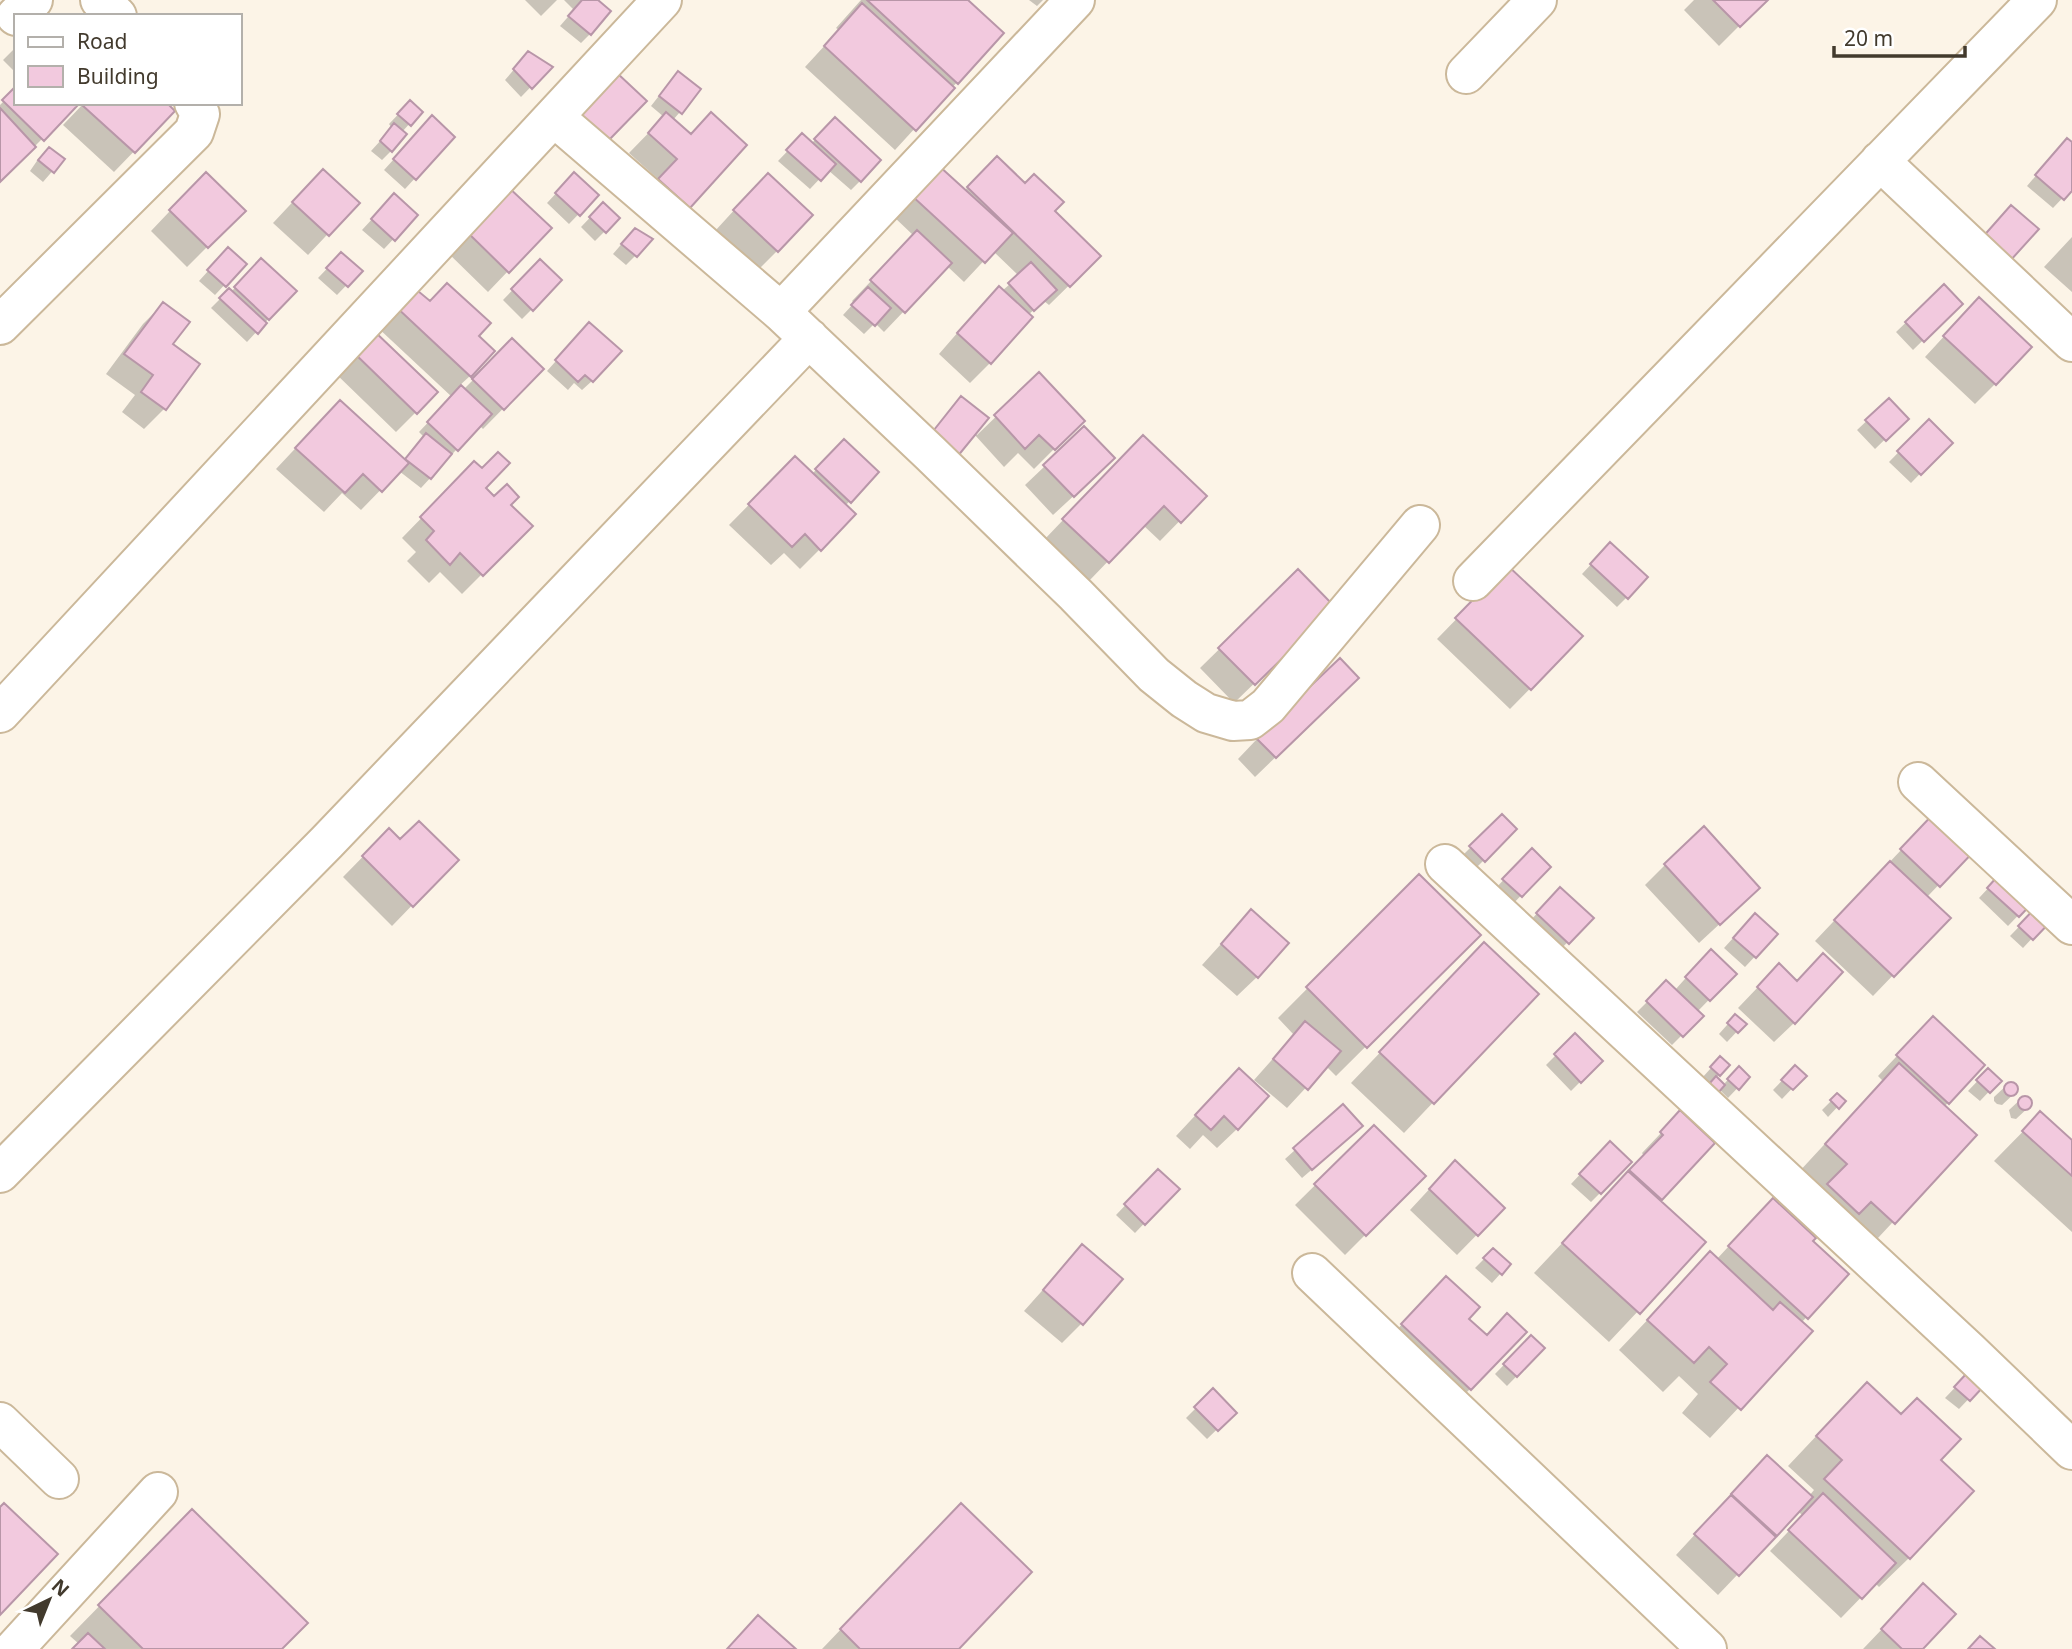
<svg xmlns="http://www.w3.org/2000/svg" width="2072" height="1649" viewBox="0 0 2072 1649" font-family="'Noto Sans',sans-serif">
	<rect width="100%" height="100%" fill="#fcf4e7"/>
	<path fill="#0003" d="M 525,0 L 557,0 L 541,16 Z
		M 564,0 L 595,0 L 590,34 L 581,43 L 560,26 L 574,10 Z
		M 861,0 L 966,0 L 1002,33 L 895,150 L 805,67 L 839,30 L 836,28 Z
		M 1029,0 L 1043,0 L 1037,6 Z
		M 1694,0 L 1765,0 L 1719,46 L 1684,10 Z
		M 16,47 L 16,73 L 3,60 Z
		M 528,53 L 550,67 L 521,97 L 505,80 Z
		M 669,83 L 699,90 L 673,120 L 689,206 L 669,226 L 640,200 L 659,180 L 629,153 L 664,117 L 651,106 Z
		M 16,89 L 16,103 L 75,106 L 0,181 L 0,105 Z
		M 410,102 L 420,112 L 402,132 L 391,151 L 382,160 L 371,151 L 392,128 L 389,124 Z
		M 84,103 L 173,111 L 114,172 L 63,125 Z
		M 835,119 L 860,181 L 851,190 L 828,170 L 810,189 L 778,161 L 802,136 L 811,144 Z
		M 423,127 L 453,137 L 405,189 L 384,170 Z
		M 2072,145 L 2072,188 L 2053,208 L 2027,186 L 2058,150 Z
		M 39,158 L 62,160 L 43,182 L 30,171 Z
		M 997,158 L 1099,256 L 1049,305 L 1044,301 L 1028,315 L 990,363 L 970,383 L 939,354 L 979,308 L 1002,291 L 1019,276 L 993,251 L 964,282 L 947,266 L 884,332 L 875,323 L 864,334 L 843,315 L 854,303 L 852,301 L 914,236 L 893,216 L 919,187 L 964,191 Z
		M 574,174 L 597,195 L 569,224 L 547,203 Z
		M 303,191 L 357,203 L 308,255 L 273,223 Z
		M 186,194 L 243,211 L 187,267 L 151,231 Z
		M 748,195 L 777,251 L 757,271 L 715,231 Z
		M 603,204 L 618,218 L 595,241 L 581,227 Z
		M 385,205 L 416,215 L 384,249 L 362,230 Z
		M 487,207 L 549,228 L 488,292 L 445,250 Z
		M 2072,237 L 2072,292 L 2044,267 Z
		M 625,240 L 651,240 L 626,265 L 613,254 Z
		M 341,254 L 360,271 L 337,295 L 318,278 Z
		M 219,259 L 244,264 L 215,295 L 199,281 Z
		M 261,260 L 294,291 L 247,342 L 211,308 L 229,290 L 231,292 Z
		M 540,262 L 532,309 L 522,319 L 503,300 Z
		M 1943,287 L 1960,304 L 1913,350 L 1896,332 Z
		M 163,304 L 171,345 L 197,364 L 164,409 L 144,429 L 122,412 L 135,395 L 106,374 L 143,324 Z
		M 392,308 L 477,336 L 470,376 L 459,386 L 463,390 L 512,341 L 542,369 L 483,429 L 479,425 L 421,488 L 399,471 L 361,510 L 342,493 L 324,512 L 276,469 L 320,422 L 403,461 L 424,437 L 419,432 L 452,397 L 376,326 Z
		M 1959,320 L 1995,384 L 1975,404 L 1925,357 Z
		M 373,332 L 436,392 L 396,432 L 334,372 Z
		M 580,334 L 592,381 L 582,390 L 574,383 L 568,390 L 547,371 Z
		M 1039,375 L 1082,421 L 1034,469 L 1018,453 L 1004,467 L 974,434 L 975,433 L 977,435 Z
		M 1889,400 L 1906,419 L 1875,449 L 1857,430 Z
		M 1929,421 L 1950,443 L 1911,483 L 1889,462 Z
		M 844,441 L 877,472 L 845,506 L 820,549 L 800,569 L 784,553 L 771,565 L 729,525 L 795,458 L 812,474 Z
		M 1123,457 L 1204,496 L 1160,541 L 1143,525 L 1088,582 L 1044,540 Z
		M 474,464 L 484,488 L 494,499 L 509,505 L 530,526 L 462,594 L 440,572 L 429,583 L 407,561 L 416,552 L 402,538 Z
		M 1045,466 L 1093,478 L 1053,515 L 1025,485 Z
		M 1610,544 L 1646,578 L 1617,607 L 1582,574 Z
		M 1507,567 L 1581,637 L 1510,709 L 1437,639 Z
		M 1298,572 L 1333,607 L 1234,703 L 1200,668 Z
		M 1337,698 L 1255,777 L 1238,759 L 1257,739 Z
		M 1502,816 L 1515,829 L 1474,870 L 1461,857 Z
		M 389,830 L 400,842 L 456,860 L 392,926 L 343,877 Z
		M 1920,830 L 1976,846 L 1927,897 L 1948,918 L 1873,996 L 1815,941 Z
		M 1532,850 L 1548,867 L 1511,906 L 1494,890 Z
		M 1665,865 L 1738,907 L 1699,943 L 1645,885 Z
		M 2006,869 L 2036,897 L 2008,926 L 1979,898 Z
		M 1419,876 L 1478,935 L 1336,1076 L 1326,1066 L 1287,1108 L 1254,1080 L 1294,1035 L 1278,1018 Z
		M 1560,889 L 1591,918 L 1558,952 L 1528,923 Z
		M 2040,905 L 2052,917 L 2023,948 L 2010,936 Z
		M 1251,911 L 1257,977 L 1237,996 L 1202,965 Z
		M 1745,925 L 1776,934 L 1745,967 L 1724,948 Z
		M 1701,961 L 1734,974 L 1697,1012 L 1701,1016 L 1672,1045 L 1637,1012 L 1667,982 L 1675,990 Z
		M 1455,974 L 1536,994 L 1404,1133 L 1351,1083 Z
		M 1759,986 L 1794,1023 L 1774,1042 L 1738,1008 Z
		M 1735,1016 L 1744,1024 L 1727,1042 L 1719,1034 Z
		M 1575,1036 L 1601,1061 L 1571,1091 L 1546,1065 Z
		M 1913,1039 L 1983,1065 L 1944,1107 L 1974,1135 L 1864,1253 L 1797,1174 L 1883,1081 L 1878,1076 Z
		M 1720,1058 L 1728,1065 L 1716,1078 L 1723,1085 L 1739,1068 L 1748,1077 L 1728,1098 L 1719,1089 L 1707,1101 L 1702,1078 Z
		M 1795,1067 L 1804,1076 L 1782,1099 L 1773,1090 Z
		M 1988,1070 L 1999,1081 L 1980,1101 L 1968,1091 Z
		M 2009,1083 L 2014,1083 L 2016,1092 L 2002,1105 L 1997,1104 L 1994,1101 L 1994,1097 Z
		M 1219,1090 L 1237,1129 L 1217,1148 L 1203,1135 L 1190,1149 L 1176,1136 Z
		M 1837,1095 L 1843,1101 L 1828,1117 L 1822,1110 Z
		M 2023,1097 L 2028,1097 L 2030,1101 L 2030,1106 L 2016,1119 L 2011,1118 L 2009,1110 Z
		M 1343,1107 L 1351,1136 L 1302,1178 L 1285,1159 Z
		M 2040,1114 L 2072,1143 L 2072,1232 L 1994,1161 Z
		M 1374,1127 L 1424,1176 L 1345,1255 L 1295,1205 Z
		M 1661,1133 L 1713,1143 L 1659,1201 L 1703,1242 L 1609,1342 L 1534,1273 L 1644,1156 L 1642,1153 Z
		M 1600,1153 L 1600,1193 L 1591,1202 L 1571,1184 Z
		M 1158,1171 L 1177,1189 L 1135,1233 L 1116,1215 Z
		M 1435,1183 L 1503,1208 L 1457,1255 L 1410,1210 Z
		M 1753,1220 L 1811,1241 L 1846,1275 L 1801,1323 L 1810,1332 L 1710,1438 L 1682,1413 L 1698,1394 L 1679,1376 L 1663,1392 L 1619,1350 L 1710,1254 L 1716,1260 Z
		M 1082,1246 L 1082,1323 L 1062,1343 L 1024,1311 Z
		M 1493,1250 L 1501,1273 L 1492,1283 L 1475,1268 Z
		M 1426,1298 L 1467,1319 L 1470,1389 L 1450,1409 L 1383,1345 Z
		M 1531,1337 L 1543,1349 L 1507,1386 L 1495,1374 Z
		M 1967,1375 L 1980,1387 L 1959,1409 L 1945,1398 Z
		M 1213,1391 L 1234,1413 L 1207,1439 L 1186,1418 Z
		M 1837,1414 L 1939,1460 L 1909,1558 L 1879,1587 L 1875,1583 L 1841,1618 L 1770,1551 L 1803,1516 L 1798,1511 L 1718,1595 L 1676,1555 L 1748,1477 L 1809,1496 L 1814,1490 L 1788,1466 Z
		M 931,1535 L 956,1649 L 822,1649 Z
		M 163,1541 L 280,1649 L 74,1649 L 79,1644 L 70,1636 Z
		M 1904,1606 L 1921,1649 L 1863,1649 Z"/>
	<path fill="#f2c9de" stroke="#b896a8" stroke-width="2" d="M 582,0 L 598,0 L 611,11 L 591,35 L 568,16 Z
		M 867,0 L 968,0 L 1004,33 L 958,84 Z
		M 1713,0 L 1768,0 L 1740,27 Z
		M 862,3 L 955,88 L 916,131 L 824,46 Z
		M 528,51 L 553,67 L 532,89 L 513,69 Z
		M 678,71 L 701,89 L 682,114 L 659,96 Z
		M 617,73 L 647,101 L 608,141 L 579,113 Z
		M 16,86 L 16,103 L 74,103 L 77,106 L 44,141 L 2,100 Z
		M 410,100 L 423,112 L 411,126 L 397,114 Z
		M 83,103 L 167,103 L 175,111 L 135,153 L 82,105 Z
		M 0,108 L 36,147 L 0,182 Z
		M 666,112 L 691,134 L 711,112 L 747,145 L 690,208 L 658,179 L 677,159 L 648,133 Z
		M 432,115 L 455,137 L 416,180 L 393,159 Z
		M 835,117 L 881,160 L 861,182 L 814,139 Z
		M 394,123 L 407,134 L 392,152 L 380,141 Z
		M 802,133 L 836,164 L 821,181 L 786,150 Z
		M 2067,138 L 2072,142 L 2072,191 L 2064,200 L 2035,175 Z
		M 49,147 L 65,159 L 54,173 L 38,160 Z
		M 997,156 L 1025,183 L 1034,174 L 1064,202 L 1055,211 L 1101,256 L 1070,287 L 967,187 Z
		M 938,165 L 1013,233 L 985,263 L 911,195 Z
		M 323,169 L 360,203 L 329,236 L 292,202 Z
		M 206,172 L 246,211 L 208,248 L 169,210 Z
		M 574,172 L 599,195 L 580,216 L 555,193 Z
		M 768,173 L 813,215 L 778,252 L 733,210 Z
		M 506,185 L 552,228 L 509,273 L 464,229 Z
		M 394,193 L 418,215 L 395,241 L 371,219 Z
		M 603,202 L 620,218 L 606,233 L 589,217 Z
		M 2011,205 L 2039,229 L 2000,272 L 1973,248 Z
		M 635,228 L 653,239 L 637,257 L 621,244 Z
		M 917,230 L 952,263 L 905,313 L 870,280 Z
		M 228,247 L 247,264 L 226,287 L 207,270 Z
		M 341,252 L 363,271 L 348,287 L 326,268 Z
		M 261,258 L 297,291 L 269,320 L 234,287 Z
		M 540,259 L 562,280 L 533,311 L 511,289 Z
		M 1031,262 L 1057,290 L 1034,311 L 1008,283 Z
		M 447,283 L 491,323 L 479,336 L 495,351 L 471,377 L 394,305 L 412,286 L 430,301 Z
		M 1944,284 L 1963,304 L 1924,342 L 1905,322 Z
		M 999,286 L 1033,317 L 991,364 L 957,333 Z
		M 868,287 L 891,308 L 875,326 L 851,305 Z
		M 229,288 L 267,323 L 258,334 L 219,298 Z
		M 1979,297 L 2032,347 L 1996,385 L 1943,336 Z
		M 163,302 L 190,322 L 173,344 L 200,364 L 166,410 L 141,392 L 153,375 L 124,354 Z
		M 589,322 L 622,351 L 593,382 L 585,375 L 578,382 L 555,360 Z
		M 373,330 L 438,392 L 417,414 L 352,351 Z
		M 512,338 L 544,369 L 504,410 L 472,379 Z
		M 1039,372 L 1085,421 L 1055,450 L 1039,435 L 1025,449 L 994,415 Z
		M 461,385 L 492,414 L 458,451 L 427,422 Z
		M 961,396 L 989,418 L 957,457 L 930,435 Z
		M 1889,398 L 1909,419 L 1886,441 L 1865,420 Z
		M 340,400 L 409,463 L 382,492 L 363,474 L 345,493 L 295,448 Z
		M 1929,419 L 1953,443 L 1921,475 L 1897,451 Z
		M 1084,426 L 1115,458 L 1074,497 L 1043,465 Z
		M 426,433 L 452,454 L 431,479 L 405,459 Z
		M 1143,435 L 1207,496 L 1181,523 L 1164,506 L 1109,563 L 1062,519 Z
		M 844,439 L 879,472 L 851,503 L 815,469 Z
		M 498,452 L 510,463 L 486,488 L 494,496 L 507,484 L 519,497 L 511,505 L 533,526 L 483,576 L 460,553 L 450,565 L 426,540 L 434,531 L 420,517 L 474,461 L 482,468 Z
		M 795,456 L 856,514 L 821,551 L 805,534 L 792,547 L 748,504 Z
		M 1610,542 L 1648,577 L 1628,599 L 1590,564 Z
		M 1507,565 L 1583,636 L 1531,690 L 1455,618 Z
		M 1298,569 L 1335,607 L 1255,685 L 1218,648 Z
		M 1340,658 L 1359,678 L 1276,758 L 1256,738 Z
		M 1939,808 L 1979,846 L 1940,887 L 1900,849 Z
		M 1502,814 L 1517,829 L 1485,862 L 1469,846 Z
		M 419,821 L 459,860 L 413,907 L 362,856 L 389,828 L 400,839 Z
		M 1704,826 L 1760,888 L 1720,925 L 1664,864 Z
		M 1532,848 L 1551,867 L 1522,897 L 1502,879 Z
		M 1890,861 L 1951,918 L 1894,977 L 1834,920 Z
		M 2006,867 L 2038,897 L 2019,917 L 1987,888 Z
		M 1419,874 L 1481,935 L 1367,1048 L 1306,987 Z
		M 1560,887 L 1594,918 L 1569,944 L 1536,913 Z
		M 2040,903 L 2055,917 L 2033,940 L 2018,926 Z
		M 1251,909 L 1289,943 L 1258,978 L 1221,944 Z
		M 1755,913 L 1778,934 L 1756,958 L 1733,938 Z
		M 1484,942 L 1539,994 L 1434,1104 L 1379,1052 Z
		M 1711,949 L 1737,974 L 1710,1001 L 1685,977 Z
		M 1823,953 L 1843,972 L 1795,1024 L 1757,987 L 1779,963 L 1797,981 Z
		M 1666,980 L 1704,1016 L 1683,1037 L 1646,1001 Z
		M 1735,1014 L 1747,1024 L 1738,1033 L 1727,1023 Z
		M 1933,1016 L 1985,1065 L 1949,1104 L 1896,1055 Z
		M 1305,1021 L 1341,1051 L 1308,1090 L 1273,1059 Z
		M 1575,1033 L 1603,1061 L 1581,1083 L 1554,1054 Z
		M 1720,1056 L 1730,1065 L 1720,1076 L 1710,1067 Z
		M 1899,1063 L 1977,1135 L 1895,1224 L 1871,1202 L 1859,1214 L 1827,1184 L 1847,1164 L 1825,1144 Z
		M 1795,1065 L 1807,1076 L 1793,1090 L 1781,1080 Z
		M 1739,1066 L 1750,1077 L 1739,1090 L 1727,1079 Z
		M 1239,1068 L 1269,1096 L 1238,1130 L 1224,1116 L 1211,1130 L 1195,1115 Z
		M 1988,1068 L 2002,1081 L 1990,1093 L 1976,1080 Z
		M 1716,1076 L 1725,1085 L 1718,1093 L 1709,1084 Z
		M2004 1089a7 7 0 1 1 14 0a7 7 0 1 1-14 0Z
		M 1837,1093 L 1846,1101 L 1839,1109 L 1830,1100 Z
		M2018 1103a7 7 0 1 1 14 0a7 7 0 1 1-14 0Z
		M 1343,1104 L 1363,1126 L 1312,1170 L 1293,1148 Z
		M 1680,1110 L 1715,1143 L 1662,1200 L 1629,1170 L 1663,1135 L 1660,1132 Z
		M 2040,1111 L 2072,1140 L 2072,1176 L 2022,1131 Z
		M 1374,1125 L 1426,1176 L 1366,1236 L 1314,1184 Z
		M 1610,1141 L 1632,1162 L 1601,1194 L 1579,1174 Z
		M 1455,1160 L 1505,1208 L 1478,1236 L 1429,1189 Z
		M 1158,1169 L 1180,1189 L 1145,1225 L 1124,1204 Z
		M 1628,1171 L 1706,1242 L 1640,1314 L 1562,1243 Z
		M 1773,1198 L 1816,1238 L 1813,1241 L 1849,1274 L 1808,1319 L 1728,1246 Z
		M 1082,1244 L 1123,1279 L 1083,1325 L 1043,1290 Z
		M 1493,1248 L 1511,1264 L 1502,1275 L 1483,1258 Z
		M 1710,1251 L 1773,1310 L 1780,1302 L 1813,1331 L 1741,1410 L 1710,1382 L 1727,1364 L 1709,1347 L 1694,1363 L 1647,1320 Z
		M 1446,1276 L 1480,1307 L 1469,1319 L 1487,1335 L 1507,1313 L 1527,1332 L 1471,1390 L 1401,1324 Z
		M 1531,1335 L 1545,1348 L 1517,1377 L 1503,1364 Z
		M 1967,1373 L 1983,1387 L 1970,1401 L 1954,1387 Z
		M 1867,1382 L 1901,1414 L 1917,1398 L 1961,1439 L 1941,1460 L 1974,1491 L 1910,1559 L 1824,1479 L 1842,1460 L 1816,1436 Z
		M 1213,1388 L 1237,1413 L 1218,1431 L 1194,1407 Z
		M 1767,1455 L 1813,1497 L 1777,1536 L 1731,1494 Z
		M 1823,1493 L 1896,1563 L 1862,1599 L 1788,1530 Z
		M 1731,1495 L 1776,1537 L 1739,1576 L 1694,1534 Z
		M 4,1503 L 58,1554 L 0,1615 L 0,1507 Z
		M 961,1503 L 1032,1572 L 959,1649 L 860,1649 L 840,1629 Z
		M 192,1509 L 308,1623 L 282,1649 L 143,1649 L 98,1605 Z
		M 1923,1583 L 1956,1614 L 1923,1649 L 1902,1649 L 1881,1629 Z
		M 758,1615 L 796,1649 L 727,1649 Z
		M 88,1633 L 105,1649 L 72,1649 Z
		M 1980,1636 L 1995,1649 L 1968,1649 Z"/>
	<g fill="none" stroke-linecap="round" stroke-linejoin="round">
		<defs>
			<path id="minor" d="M 100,0 L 117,16
				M 16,16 L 33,0
				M 1466,74 L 1537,0
				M 554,117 L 781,312 L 930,453 L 1076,595 L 1154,675 L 1184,699 L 1206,713 L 1233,721 L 1250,720 L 1268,706 L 1420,525
				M 1880,161 L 2072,342
				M 781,312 L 1075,0
				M 0,325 L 194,132 L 200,114 L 194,103
				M 1473,581 L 2037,0
				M 0,713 L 662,0
				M 1918,782 L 2072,925
				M 1445,864 L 1969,1351 L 2072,1450
				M 0,1173 L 327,842 L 809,338
				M 1312,1273 L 1707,1649
				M 0,1422 L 59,1479
				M 14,1649 L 158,1492"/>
		</defs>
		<use href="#minor" stroke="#cbb89a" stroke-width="42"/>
		<use href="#minor" stroke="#fff" stroke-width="38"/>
	</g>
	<rect x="14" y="14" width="228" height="91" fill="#ffffff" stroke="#b3b0ab" stroke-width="2"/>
	<rect x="28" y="37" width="35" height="10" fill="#ffffff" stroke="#b3b0ab" stroke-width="2"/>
	<text x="77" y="49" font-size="21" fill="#423a2d">Road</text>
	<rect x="28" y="66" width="35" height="21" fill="#f2c9de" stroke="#b3b0ab" stroke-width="2"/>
	<text x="77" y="84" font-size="21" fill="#423a2d">Building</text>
	<g transform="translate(49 1600) rotate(43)" stroke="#ffffff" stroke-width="5" paint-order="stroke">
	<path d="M0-5L12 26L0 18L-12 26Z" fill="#423a2d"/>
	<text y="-10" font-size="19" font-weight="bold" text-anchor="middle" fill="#423a2d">N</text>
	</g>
	<path d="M1834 46v10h131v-10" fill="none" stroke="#423a2d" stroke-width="3.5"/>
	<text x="1844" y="46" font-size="21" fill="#423a2d" stroke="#ffffff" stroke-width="5" paint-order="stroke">20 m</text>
</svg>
